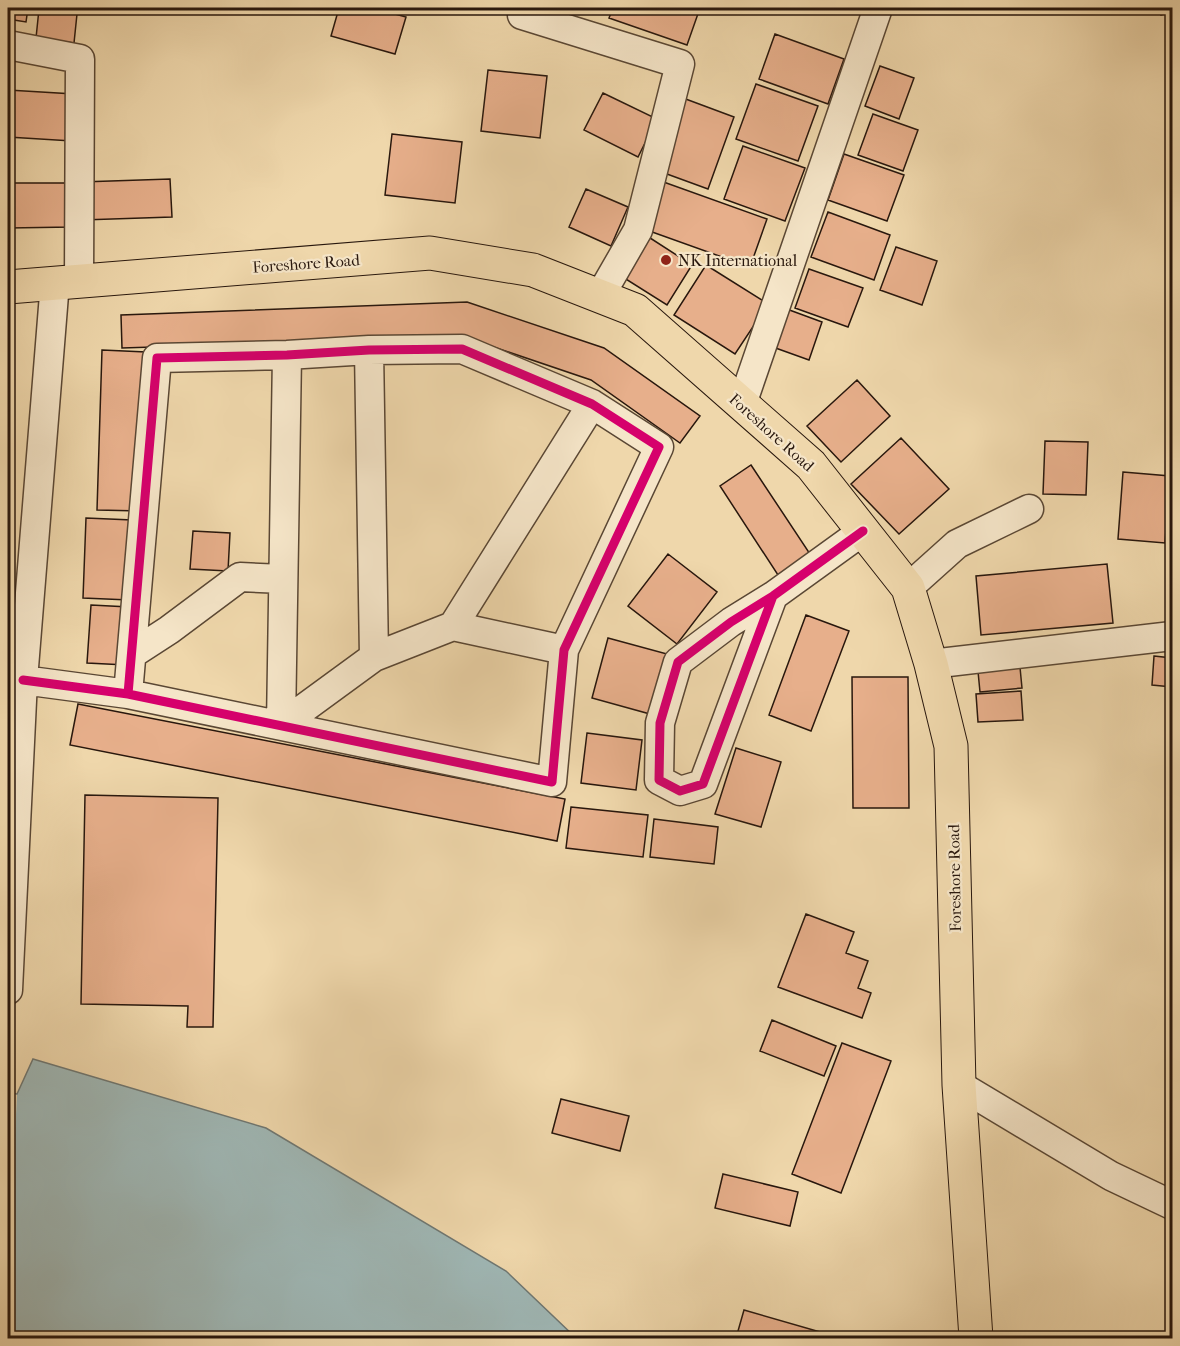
<svg xmlns="http://www.w3.org/2000/svg" width="1180" height="1346" viewBox="0 0 1180 1346" font-family="'IM FELL French Canon',serif">
	<rect width="100%" height="100%" fill="#efd7ab"/>
	<filter id="stains"><feTurbulence type="fractalNoise" baseFrequency=".00333" numOctaves="4"/><feColorMatrix values="0 0 0 0 .2 0 0 0 0 .09 0 0 0 0 .02 0 0 0 .5 -.17"/></filter>
	<radialGradient id="worn" r=".72"><stop offset=".6" stop-color="#630" stop-opacity="0"/><stop offset="1" stop-color="#630" stop-opacity=".3"/></radialGradient>
	<path fill="#9fb7b5" stroke="#6f7772" stroke-width="1.5" d="M 33,1059 L 266,1128 L 506,1271 L 576,1338 L 8,1338 L 8,1093 L 17,1094 Z"/>
	<path fill="#efd7ab" d="M 8,1093 L 17,1095 L 8,1271 Z"/>
	<path fill="#e7af8b" stroke="#28170d" stroke-width="1.5" d="M 8,8 L 28,8 L 26,22 L 8,19 Z
		M 339,8 L 373,8 L 406,17 L 395,54 L 331,36 Z
		M 613,8 L 700,8 L 687,45 L 609,18 Z
		M 1158,8 L 1172,8 L 1172,11 L 1161,15 Z
		M 39,9 L 77,14 L 74,43 L 36,38 Z
		M 775,34 L 844,59 L 828,104 L 759,79 Z
		M 880,66 L 914,78 L 899,119 L 865,106 Z
		M 488,70 L 547,76 L 540,138 L 481,131 Z
		M 756,84 L 818,106 L 798,161 L 736,139 Z
		M 8,90 L 74,94 L 72,141 L 8,137 Z
		M 603,93 L 657,119 L 638,157 L 584,130 Z
		M 683,98 L 734,117 L 708,189 L 656,170 Z
		M 873,114 L 918,130 L 903,171 L 858,155 Z
		M 392,134 L 462,142 L 455,203 L 385,195 Z
		M 743,146 L 805,168 L 785,221 L 724,199 Z
		M 844,154 L 904,175 L 887,221 L 828,200 Z
		M 170,179 L 172,217 L 82,220 L 81,182 Z
		M 658,180 L 767,219 L 750,267 L 641,228 Z
		M 8,183 L 72,183 L 72,227 L 8,228 Z
		M 586,189 L 628,207 L 611,246 L 569,227 Z
		M 828,212 L 890,235 L 874,280 L 811,257 Z
		M 647,236 L 692,265 L 667,305 L 621,276 Z
		M 896,247 L 937,261 L 922,305 L 880,290 Z
		M 706,265 L 768,304 L 735,354 L 674,315 Z
		M 809,269 L 863,288 L 848,327 L 795,308 Z
		M 467,302 L 604,348 L 700,416 L 680,443 L 591,380 L 464,337 L 122,348 L 121,315 Z
		M 784,308 L 822,322 L 809,360 L 770,346 Z
		M 102,350 L 146,352 L 141,511 L 97,510 Z
		M 857,380 L 890,416 L 841,462 L 807,426 Z
		M 901,438 L 949,489 L 899,534 L 851,484 Z
		M 1045,441 L 1088,442 L 1086,495 L 1043,494 Z
		M 751,465 L 810,554 L 778,575 L 720,486 Z
		M 1123,472 L 1170,476 L 1165,543 L 1118,539 Z
		M 86,518 L 132,520 L 129,600 L 83,598 Z
		M 193,531 L 230,533 L 228,571 L 190,569 Z
		M 668,554 L 717,592 L 677,644 L 628,606 Z
		M 1107,564 L 1113,623 L 981,635 L 976,576 Z
		M 91,605 L 129,607 L 126,665 L 87,663 Z
		M 806,615 L 849,631 L 811,731 L 769,715 Z
		M 608,638 L 667,654 L 650,714 L 592,698 Z
		M 1154,656 L 1172,658 L 1172,687 L 1152,685 Z
		M 1019,657 L 1022,688 L 980,692 L 977,661 Z
		M 852,677 L 908,677 L 909,808 L 853,808 Z
		M 1021,691 L 1023,720 L 978,722 L 976,694 Z
		M 78,704 L 565,799 L 557,841 L 70,745 Z
		M 587,733 L 642,740 L 636,790 L 581,783 Z
		M 736,748 L 781,762 L 761,827 L 715,814 Z
		M 85,795 L 218,798 L 213,1027 L 187,1027 L 188,1006 L 81,1004 Z
		M 571,807 L 648,815 L 643,857 L 566,848 Z
		M 654,819 L 718,827 L 714,864 L 650,857 Z
		M 806,914 L 854,932 L 846,953 L 868,961 L 858,988 L 871,993 L 862,1018 L 778,987 Z
		M 772,1020 L 836,1046 L 824,1076 L 760,1051 Z
		M 842,1043 L 891,1061 L 841,1193 L 792,1174 Z
		M 561,1099 L 629,1116 L 620,1151 L 552,1133 Z
		M 723,1174 L 798,1192 L 790,1226 L 715,1208 Z
		M 744,1310 L 841,1338 L 736,1338 Z"/>
	<g fill="none" stroke-linecap="round" stroke-linejoin="round">
		<defs>
			<path id="minor" d="M 525,8 L 522,15 L 680,64 L 638,230 L 600,296
				M 8,45 L 80,59 L 79,280
				M 369,350 L 374,657
				M 742,404 L 878,8
				M 908,588 L 957,544 L 1029,509
				M 773,596 L 703,784 L 680,791 L 659,780 L 660,723 L 678,662 L 731,622 L 773,596 L 863,531
				M 453,626 L 564,650
				M 132,654 L 169,630 L 240,577 L 283,579
				M 931,664 L 1172,636
				M 23,680 L 128,694 L 552,782 L 564,650 L 659,447 L 592,404 L 462,349 L 369,350 L 287,355 L 157,358 L 128,694
				M 281,725 L 374,657 L 453,626 L 592,404
				M 281,725 L 287,355
				M 8,990 L 23,680 L 55,282
				M 959,1085 L 1111,1176 L 1172,1205"/>
			<path id="major" d="M 8,287 L 430,253 L 533,270 L 635,310 L 811,465 L 908,588 L 931,664 L 951,746 L 959,1085 L 976,1338"/>
		</defs>
		<use href="#minor" stroke="#5a4734" stroke-width="31"/>
		<use href="#major" stroke="#28170d" stroke-width="35"/>
		<use href="#minor" stroke="#f5e5c8" stroke-width="28"/>
		<use href="#major" stroke="#efd7ab" stroke-width="33"/>
		<defs>
			<path id="cycleway" d="M 773,596 L 703,784 L 680,791 L 659,780 L 660,723 L 678,662 L 731,622 L 773,596 L 863,531
				M 23,680 L 128,694 L 552,782 L 564,650 L 659,447 L 592,404 L 462,349 L 369,350 L 287,355 L 157,358 L 128,694"/>
		</defs>
		<use href="#cycleway" stroke="#f5e5c8" stroke-width="13"/>
		<use href="#cycleway" stroke="#d6006c" stroke-width="9"/>
	</g>
	<circle fill="#8f2418" stroke="#f5e5c8" stroke-width="2" cx="666" cy="260" r="6"/>
	<g text-anchor="middle" stroke-width="4.5" stroke-linejoin="round" paint-order="stroke">
		<g font-size="16" fill="#28170d" stroke="#f5e5c8" text-anchor="start">
			<text x="678" y="266">NK International</text>
		</g>
		<g font-size="16" fill="#28170d" stroke="#f5e5c8">
			<text transform="translate(306 263) rotate(-4)" y="6">Foreshore Road</text>
			<text transform="translate(772 432) rotate(42)" y="6">Foreshore Road</text>
			<text transform="translate(954 878) rotate(-91)" y="6">Foreshore Road</text>
		</g>
	</g>
	<rect width="1180" height="1346" fill="none" stroke="#efd7ab" stroke-width="30"/>
	<rect x="9" y="9" width="1162" height="1328" fill="none" stroke="#28170d" stroke-width="3"/>
	<rect x="15" y="15" width="1150" height="1316" fill="none" stroke="#28170d" stroke-width="1.5"/>
	<rect width="100%" height="100%" filter="url(#stains)"/>
	<rect width="100%" height="100%" fill="url(#worn)"/>
</svg>
